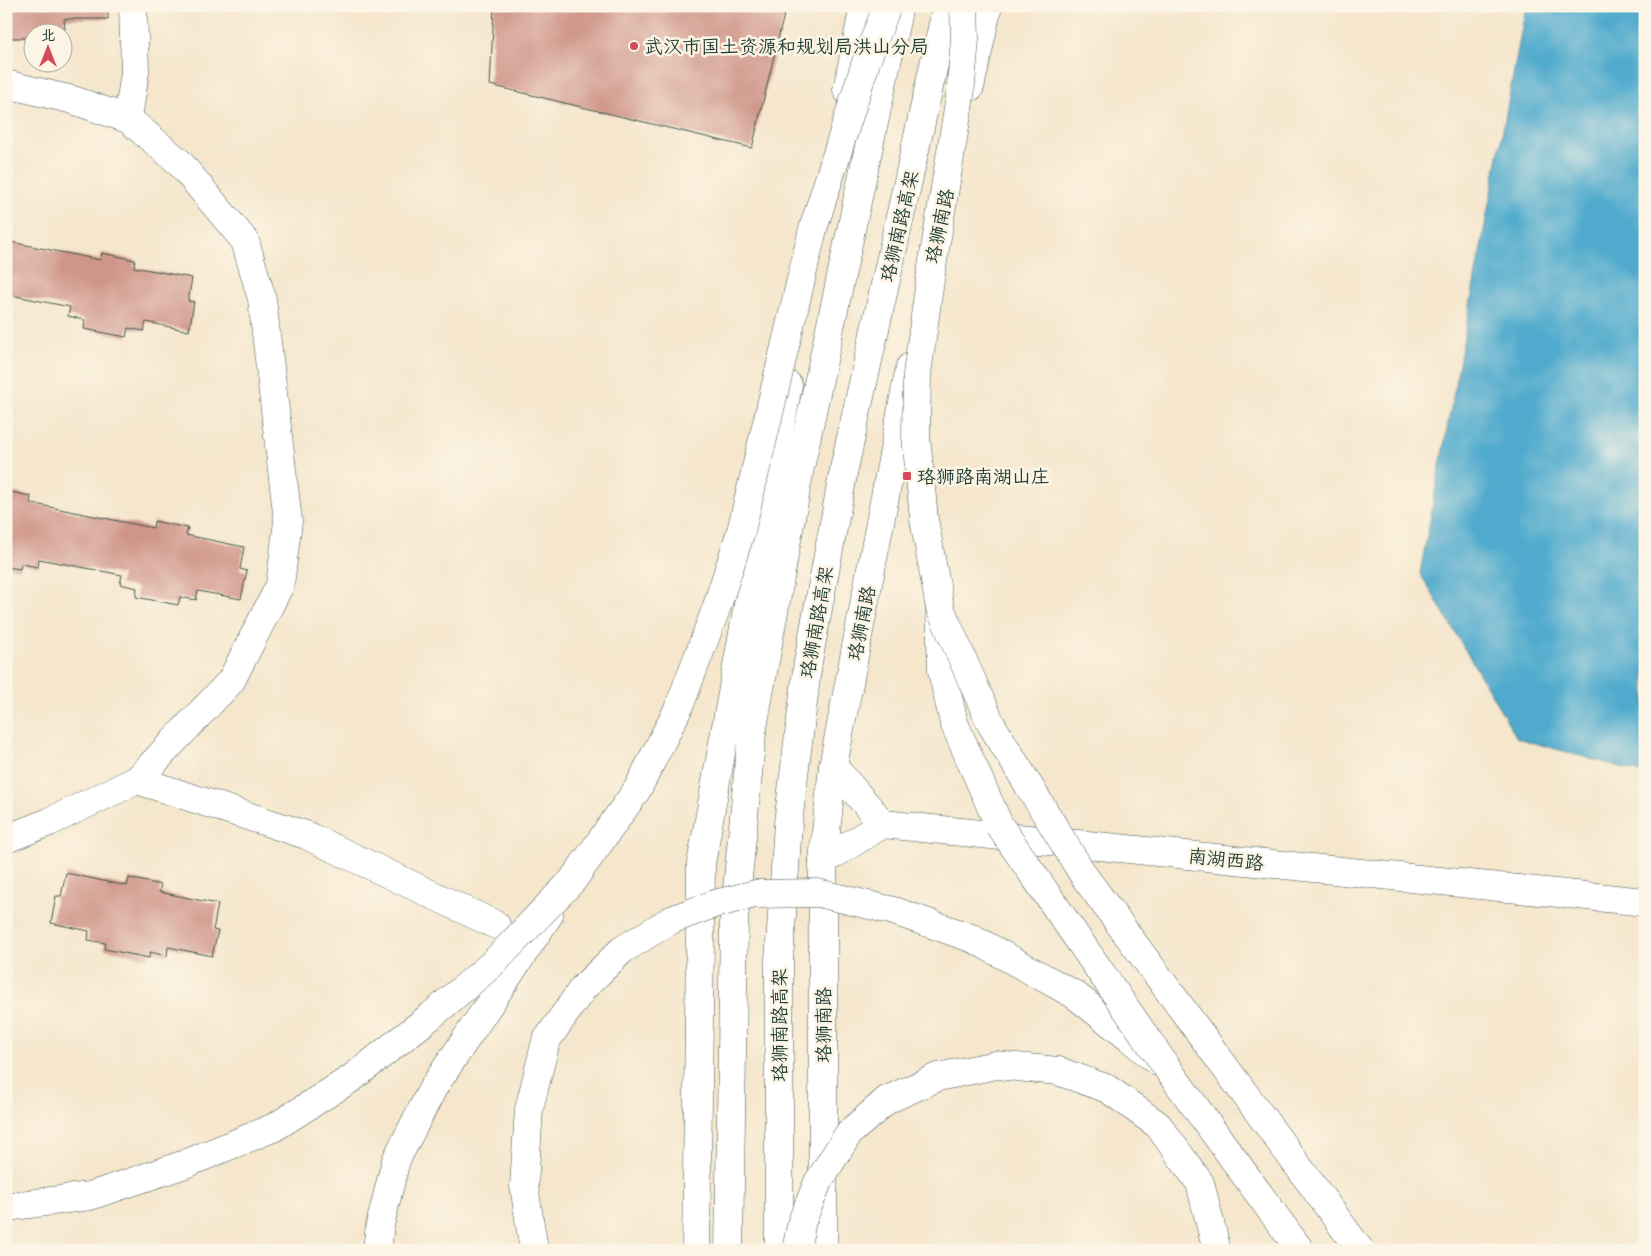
<svg xmlns="http://www.w3.org/2000/svg" width="1651" height="1256" viewBox="0 0 1651 1256" font-family="Itim,'LXGW WenKai TC',sans-serif">
	<rect width="100%" height="100%" fill="#fcf5e5"/>
	<filter id="ink" filterUnits="userSpaceOnUse"><feTurbulence type="fractalNoise" baseFrequency=".02" numOctaves="2"/><feDisplacementMap in="SourceGraphic" scale="10" xChannelSelector="R" yChannelSelector="G"/><feConvolveMatrix kernelMatrix="1 2 1 2 8 2 1 2 1" color-interpolation-filters="sRGB"/></filter>
	<filter id="wash" filterUnits="userSpaceOnUse"><feTurbulence type="fractalNoise" baseFrequency=".0096" numOctaves="4" result="noise"/><feDisplacementMap in="SourceGraphic" scale="20" xChannelSelector="R" yChannelSelector="G"/><feGaussianBlur stdDeviation="1.12" result="paint"/><feColorMatrix in="noise" values="0 0 0 0 0 0 0 0 0 0 0 0 0 0 0 0 0 1.4 0 .05"/><feComposite in="paint" operator="in"/></filter>
	<g filter="url(#wash)">
		<rect width="100%" height="100%" fill="#f5e6cc"/>
		<path fill="#4faacd" stroke="#377480" d="M 1526,6 L 1645,6 L 1645,774 L 1517,738 L 1420,573 Z"/>
		<g id="blocks">
			<path fill="#cf9589" d="M 6,6 L 108,6 L 108,19 L 64,19 L 65,29 L 48,29 L 48,32 L 32,32 L 32,38 L 6,38 Z
				M 494,6 L 786,6 L 752,148 L 490,85 Z
				M 6,241 L 100,260 L 102,253 L 135,260 L 134,267 L 192,278 L 188,301 L 194,302 L 189,331 L 146,322 L 144,331 L 128,328 L 126,337 L 84,329 L 85,320 L 68,316 L 70,307 L 6,294 Z
				M 6,491 L 31,496 L 30,503 L 153,528 L 154,521 L 188,528 L 186,535 L 244,547 L 240,569 L 247,571 L 241,599 L 198,591 L 196,600 L 180,597 L 178,605 L 136,597 L 137,588 L 120,584 L 122,575 L 39,559 L 38,567 L 21,564 L 20,569 L 6,567 Z
				M 66,873 L 127,886 L 129,878 L 161,885 L 159,892 L 218,904 L 213,930 L 218,931 L 212,956 L 168,947 L 167,956 L 150,952 L 149,958 L 104,949 L 105,943 L 88,940 L 89,931 L 51,923 L 56,896 L 61,896 Z"/>
		</g>
	</g>
	<g filter="url(#ink)">
		<use href="#blocks" fill-opacity="0" stroke="#3f564b" stroke-width="1"/>
		<g fill="none" stroke-linecap="round" stroke-linejoin="round">
			<defs>
				<path id="minor" d="M 6,84 L 73,100 L 128,119 L 179,162 L 245,241 L 262,299 L 288,521 L 280,585 L 231,681 L 137,780 L 49,822 L 6,839
					M 128,119 L 135,72 L 133,6
					M 833,766 L 883,824 L 1645,902
					M 137,780 L 306,835 L 496,925
					M 823,861 L 883,824"/>
				<path id="major" d="M 970,87 L 988,6
					M 847,90 L 864,6
					M 696,1250 L 701,864 L 788,385
					M 823,1250 L 823,861 L 833,766 L 910,367"/>
				<path id="highway" d="M 940,608 L 942,671 L 954,723 L 999,825
					M 974,939 L 1075,995 L 1132,1040 L 1158,1062
					M 377,1250 L 380,1225 L 396,1160 L 433,1088 L 549,915
					M 729,1250 L 734,920 L 752,733 L 800,468 L 899,6
					M 779,1250 L 779,960 L 788,823 L 808,662 L 845,464 L 947,6"/>
			</defs>
			<use href="#minor" stroke="#3f564b" stroke-width="29"/>
			<use href="#major" stroke="#3f564b" stroke-width="29"/>
			<use href="#highway" stroke="#3f564b" stroke-width="29"/>
			<use href="#minor" stroke="#fff" stroke-width="28"/>
			<use href="#major" stroke="#fff" stroke-width="28"/>
			<use href="#highway" stroke="#fff" stroke-width="28"/>
			<defs>
				<path id="highway-bridge" d="M 964,6 L 965,39 L 960,96 L 931,273 L 917,374 L 916,436 L 924,519 L 940,608 L 991,724 L 1084,876 L 1360,1250
					M 999,825 L 1172,1075 L 1300,1250
					M 6,1207 L 90,1196 L 185,1164 L 275,1127 L 352,1078 L 431,1016 L 492,964 L 572,881 L 637,790 L 679,707 L 716,609 L 741,531 L 813,229 L 866,62 L 887,6
					M 534,1250 L 524,1186 L 529,1109 L 546,1041 L 583,988 L 622,950 L 671,920 L 714,904 L 755,894 L 818,893 L 894,911 L 974,939
					M 796,1250 L 802,1221 L 818,1182 L 849,1133 L 887,1100 L 938,1077 L 996,1065 L 1058,1071 L 1108,1089 L 1158,1125 L 1200,1183 L 1215,1243 L 1215,1250"/>
			</defs>
			<use href="#highway-bridge" stroke="#3f564b" stroke-width="29" stroke-linecap="butt"/>
			<use href="#highway-bridge" stroke="#fff" stroke-width="28"/>
		</g>
	</g>
	<g fill="#d1495b" stroke="#fcf5e5" stroke-width="2">
		<circle cx="634" cy="46" r="5"/>
		<rect x="902" y="471" width="10" height="10" rx="2.5"/>
	</g>
	<g text-anchor="middle" stroke-width="5" stroke-linejoin="round" paint-order="stroke">
		<g font-size="19" fill="#1f3d34" stroke="#fcf5e5" text-anchor="start">
			<text x="644" y="53">武汉市国土资源和规划局洪山分局</text>
			<text x="917" y="483">珞狮路南湖山庄</text>
		</g>
		<g font-size="19" fill="#1f3d34" stroke="#fcf5e5">
			<text transform="translate(899 226) rotate(-77)" y="7">珞狮南路高架</text>
			<text transform="translate(939 226) rotate(-78)" y="7">珞狮南路</text>
			<text transform="translate(816 622) rotate(-80)" y="7">珞狮南路高架</text>
			<text transform="translate(861 623) rotate(-79)" y="7">珞狮南路</text>
			<text transform="translate(1226 859) rotate(6)" y="7">南湖西路</text>
			<text transform="translate(779 1025) rotate(-90)" y="7">珞狮南路高架</text>
			<text transform="translate(823 1025) rotate(-90)" y="7">珞狮南路</text>
		</g>
	</g>
	<rect width="1651" height="1256" fill="none" stroke="#fcf5e5" stroke-width="25"/>
	<g transform="translate(48 48)"><circle r="24" fill="#fcf5e5" stroke="#a4ab9e"/>
	<path d="M0-4L9 19L0 12L-9 19Z" fill="#d1495b"/>
	<text y="-8" font-size="14" font-weight="bold" text-anchor="middle" fill="#1f3d34">北</text>
	</g>
</svg>
